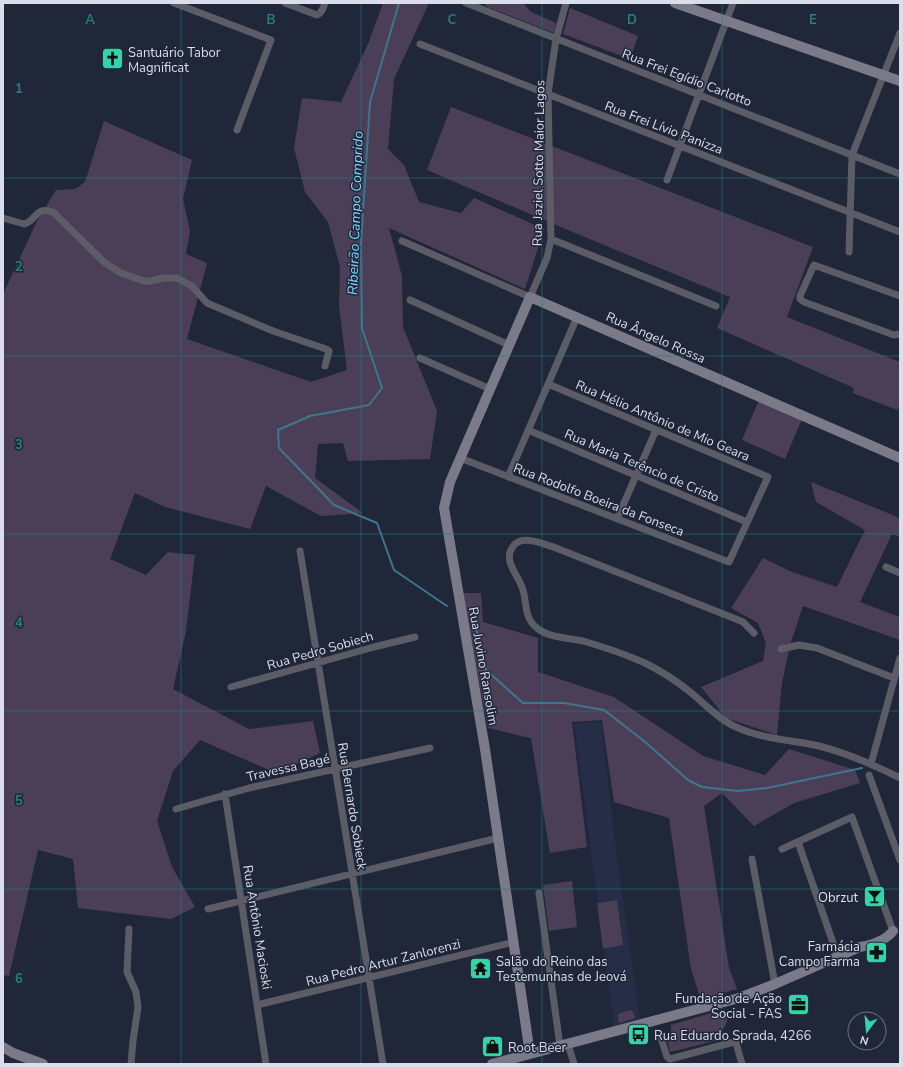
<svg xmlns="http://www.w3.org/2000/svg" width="903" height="1067" viewBox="0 0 903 1067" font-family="'Nunito Sans',sans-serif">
	<rect width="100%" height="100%" fill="#202739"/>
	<path fill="#252e46" d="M 601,722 L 618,865 L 640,1019 L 614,1026 L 574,723 Z"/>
	<path fill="#4b3f57" d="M 383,3 L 427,3 L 428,5 L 394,79 L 388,149 L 404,165 L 419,202 L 461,213 L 474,198 L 544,229 L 525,289 L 389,228 L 402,276 L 403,327 L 437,411 L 430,459 L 348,461 L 343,443 L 318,444 L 315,478 L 363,513 L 321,516 L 266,486 L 250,529 L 165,507 L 135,493 L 110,559 L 146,575 L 168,552 L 195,555 L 186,631 L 173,689 L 249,729 L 313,721 L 320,753 L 276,773 L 200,740 L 173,771 L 157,821 L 172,867 L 195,907 L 171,919 L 78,908 L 73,859 L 38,850 L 9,976 L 3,975 L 3,294 L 37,221 L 56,190 L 75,189 L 85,182 L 104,121 L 192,160 L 183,199 L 190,231 L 186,254 L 207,263 L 187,339 L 311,382 L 347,370 L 339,306 L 340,267 L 328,222 L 305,192 L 294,148 L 302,98 L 341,102 L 368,44 Z
		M 486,3 L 523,3 L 531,12 L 556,23 L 554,33 L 485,6 Z
		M 570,8 L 638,36 L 630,59 L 563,34 Z
		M 451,107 L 813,247 L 787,317 L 900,362 L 900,406 L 897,410 L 853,393 L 854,388 L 717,328 L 730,297 L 563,228 L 427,170 Z
		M 759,400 L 802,419 L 785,459 L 742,440 Z
		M 811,482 L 900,518 L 900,537 L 892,534 L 860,602 L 900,617 L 900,640 L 803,606 L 790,645 L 782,683 L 777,735 L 726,718 L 701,687 L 763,661 L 766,643 L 758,623 L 731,608 L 763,558 L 792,572 L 837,587 L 865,530 L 816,502 Z
		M 462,593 L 481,593 L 483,622 L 538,638 L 538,672 L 614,697 L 703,756 L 765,775 L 789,749 L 855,770 L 860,783 L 794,803 L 754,826 L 722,793 L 704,806 L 729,968 L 737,989 L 701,1000 L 691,969 L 669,818 L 614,802 L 602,720 L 572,722 L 587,847 L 550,853 L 531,738 L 488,728 Z
		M 572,881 L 577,927 L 549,931 L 543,885 Z
		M 617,900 L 623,945 L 603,949 L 597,903 Z
		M 724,1009 C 730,1017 728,1024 721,1031 L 716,1032 L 716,1035 L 719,1037 L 718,1040 L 670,1052 L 666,1034 L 671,1032 L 671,1025 Z
		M 631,1010 L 634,1013 L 635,1018 L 619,1023 L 618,1015 L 620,1013 Z"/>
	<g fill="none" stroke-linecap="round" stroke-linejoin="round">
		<path stroke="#3e768f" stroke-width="2" d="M 399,3 L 370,102 L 361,243 L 362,328 L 382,388 L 369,405 L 310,416 L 278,430 L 279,448 L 334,505 L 377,523 L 394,570 L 447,606
			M 474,620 L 486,670 L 523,703 L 564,703 L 604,710 L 644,741 L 688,780 L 702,787 L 738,791 L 767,788 L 862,768"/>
		<path stroke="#5c5c66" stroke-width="7" d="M 174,3 L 271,40 L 237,130
			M 285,3 L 317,15 C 322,13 323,8 325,3
			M 466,3 L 900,174
			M 420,44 L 900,232
			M 667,180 L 733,3
			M 3,218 L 24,224 C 38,220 34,206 53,212 L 105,263 L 121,273 L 144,281 L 151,281 L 163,278 L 177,278 L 192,286 L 207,303 L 273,331 L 326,349 L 329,351 L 325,366
			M 551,239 L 716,306
			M 402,241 L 530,297 L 547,258 L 551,239 L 548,94 L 556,39 L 566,3
			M 849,252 L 852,155 L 900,33
			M 900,296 L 814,265 L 813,267 L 800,296 L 800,299 L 804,302 L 894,335 L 900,334
			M 410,300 L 509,345
			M 420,358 L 490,389
			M 528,430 L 747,522
			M 460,458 L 729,562 L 768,477 L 548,384
			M 508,477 L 577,317
			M 617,519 L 656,430
			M 300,551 L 383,1064
			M 886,567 L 900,573
			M 754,633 L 743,622 L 736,619 L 556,548 C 544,544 520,533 512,548 C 509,552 509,557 510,562 C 513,572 520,580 523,590 C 527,604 524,618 537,628 C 549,638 568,638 583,641 C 604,647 625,654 645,663 C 661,671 675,680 689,691 C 704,703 718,719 736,727 C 762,739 792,740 819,746 C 847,753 874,765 900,778
			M 781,649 L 799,645 L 817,648 L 894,678
			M 231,687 L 374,647 L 415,637
			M 871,764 L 900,658
			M 869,775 L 900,860
			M 225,794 L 266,1064
			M 176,809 L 249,788 L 430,748
			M 798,842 L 838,957
			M 782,849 L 852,817 L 893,931
			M 752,859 L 775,984
			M 539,893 L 560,1046
			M 208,909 L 498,838
			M 129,929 L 127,972 L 136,992 L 138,1007 L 133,1041 L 131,1064
			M 257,1005 L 514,942
			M 661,1038 L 667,1057 L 670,1059 L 734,1042 L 736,1043 L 742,1064
			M 568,1044 L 574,1064"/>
		<path stroke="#7a7a89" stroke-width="10" d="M 675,3 L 900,81
			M 3,1047 L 13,1053 L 43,1064
			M 530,1054 L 485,749 L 444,508 L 450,482 L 530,297 L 900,458
			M 492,1064 L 739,998 L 775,984 L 860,947 C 872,945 885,941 893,931"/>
	</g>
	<path fill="none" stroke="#23807a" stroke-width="1" stroke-opacity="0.55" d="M 181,3 L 181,1064M 361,3 L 361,1064M 542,3 L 542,1064M 722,3 L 722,1064M 3,178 L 900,178M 3,356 L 900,356M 3,534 L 900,534M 3,711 L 900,711M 3,889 L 900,889"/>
	<defs>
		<symbol id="church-square" viewBox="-11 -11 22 22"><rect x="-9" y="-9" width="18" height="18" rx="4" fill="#33d4a8" stroke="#202739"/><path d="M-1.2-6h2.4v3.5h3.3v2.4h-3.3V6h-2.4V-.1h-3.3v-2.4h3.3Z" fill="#111"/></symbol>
		<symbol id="bar-square" viewBox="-11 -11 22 22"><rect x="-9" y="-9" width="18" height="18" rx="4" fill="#33d4a8" stroke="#202739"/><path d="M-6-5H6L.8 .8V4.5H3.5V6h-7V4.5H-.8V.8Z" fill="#111"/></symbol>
		<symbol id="pharmacy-square" viewBox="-11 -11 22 22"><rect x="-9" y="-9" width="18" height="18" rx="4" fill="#33d4a8" stroke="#202739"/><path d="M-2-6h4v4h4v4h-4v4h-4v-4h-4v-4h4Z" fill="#111"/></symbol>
		<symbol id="temple-square" viewBox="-11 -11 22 22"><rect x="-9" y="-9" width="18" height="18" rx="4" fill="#33d4a8" stroke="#202739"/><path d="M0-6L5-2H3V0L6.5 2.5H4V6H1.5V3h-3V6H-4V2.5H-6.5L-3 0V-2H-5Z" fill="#111"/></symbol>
		<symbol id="office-square" viewBox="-11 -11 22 22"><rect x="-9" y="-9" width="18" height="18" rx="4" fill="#33d4a8" stroke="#202739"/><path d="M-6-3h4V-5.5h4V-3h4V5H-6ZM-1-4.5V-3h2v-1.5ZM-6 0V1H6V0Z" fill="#111"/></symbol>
		<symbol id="bus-square" viewBox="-11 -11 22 22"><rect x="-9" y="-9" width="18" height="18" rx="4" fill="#33d4a8" stroke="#202739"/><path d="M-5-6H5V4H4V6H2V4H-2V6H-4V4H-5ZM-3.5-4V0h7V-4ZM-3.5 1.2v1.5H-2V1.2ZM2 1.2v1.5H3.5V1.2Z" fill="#111"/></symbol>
		<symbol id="shop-square" viewBox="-11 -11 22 22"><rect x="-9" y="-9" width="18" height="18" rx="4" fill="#33d4a8" stroke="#202739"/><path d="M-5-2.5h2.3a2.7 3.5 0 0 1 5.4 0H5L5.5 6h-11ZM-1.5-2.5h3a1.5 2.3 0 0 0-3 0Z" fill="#111"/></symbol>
	</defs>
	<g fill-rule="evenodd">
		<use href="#church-square" x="100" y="46" width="25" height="25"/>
		<use href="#bar-square" x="862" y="884" width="25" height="25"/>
		<use href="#pharmacy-square" x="864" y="940" width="25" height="25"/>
		<use href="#temple-square" x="468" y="956" width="25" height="25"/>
		<use href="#office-square" x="786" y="992" width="25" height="25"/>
		<use href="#bus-square" x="626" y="1022" width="25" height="25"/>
		<use href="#shop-square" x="480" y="1034" width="25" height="25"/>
	</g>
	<g text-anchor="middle" stroke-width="3" stroke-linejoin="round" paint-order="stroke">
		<g font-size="13" fill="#d9deea" stroke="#202739" text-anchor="start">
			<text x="128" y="57">Santuário Tabor<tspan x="128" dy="15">Magnificat</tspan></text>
			<text x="858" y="902" text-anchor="end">Obrzut</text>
			<text x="860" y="951" text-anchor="end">Farmácia<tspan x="860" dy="15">Campo Farma</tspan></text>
			<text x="496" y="966">Salão do Reino das<tspan x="496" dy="15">Testemunhas de Jeová</tspan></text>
			<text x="782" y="1003" text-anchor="end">Fundação de Ação<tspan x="782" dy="15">Social - FAS</tspan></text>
			<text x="654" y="1040">Rua Eduardo Sprada, 4266</text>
			<text x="508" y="1052">Root Beer</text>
		</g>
		<g font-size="13" fill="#d9deea" stroke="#202739">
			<text transform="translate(687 77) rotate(21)" y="5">Rua Frei Egídio Carlotto</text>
			<text transform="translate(664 127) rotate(21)" y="5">Rua Frei Lívio Panizza</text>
			<text transform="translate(538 163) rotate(-89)" y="5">Rua Jaziel Sotto Maior Lagos</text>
			<text transform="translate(656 337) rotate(24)" y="5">Rua Ângelo Rossa</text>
			<text transform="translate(663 420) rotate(23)" y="5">Rua Hélio Antônio de Mio Geara</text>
			<text transform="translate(642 465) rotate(23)" y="5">Rua Maria Terêncio de Cristo</text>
			<text transform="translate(599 499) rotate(21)" y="5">Rua Rodolfo Boeira da Fonseca</text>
			<text transform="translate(320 650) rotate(-16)" y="5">Rua Pedro Sobiech</text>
			<text transform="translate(484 666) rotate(80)" y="5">Rua Juvino Ransolim</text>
			<text transform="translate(288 767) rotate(-13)" y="5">Travessa Bagé</text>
			<text transform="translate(353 806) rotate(81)" y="5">Rua Bernardo Sobieck</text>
			<text transform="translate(258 927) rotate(81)" y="5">Rua Antônio Macioski</text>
			<text transform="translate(383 962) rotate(-14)" y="5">Rua Pedro Artur Zanlorenzi</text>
		</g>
		<g font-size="14" font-style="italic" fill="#80d8ff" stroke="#202739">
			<text transform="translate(355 213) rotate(-88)" y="5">Ribeirão Campo Comprido</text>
		</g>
	</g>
	<g font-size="13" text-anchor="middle" font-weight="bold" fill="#23807a" stroke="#202739" stroke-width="3" stroke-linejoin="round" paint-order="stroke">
		<text x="90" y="24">A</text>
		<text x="271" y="24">B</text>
		<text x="452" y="24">C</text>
		<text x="632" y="24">D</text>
		<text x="813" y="24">E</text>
		<text x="19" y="93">1</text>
		<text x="19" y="271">2</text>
		<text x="19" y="449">3</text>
		<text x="19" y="627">4</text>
		<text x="19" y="805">5</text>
		<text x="19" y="983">6</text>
	</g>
	<rect width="903" height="1067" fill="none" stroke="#d9deea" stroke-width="8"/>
	<g transform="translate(867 1031) rotate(196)"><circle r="19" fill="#202739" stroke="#6a7080"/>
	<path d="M0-3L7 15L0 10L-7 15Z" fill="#33d4a8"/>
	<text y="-6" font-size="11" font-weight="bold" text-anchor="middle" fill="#d9deea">N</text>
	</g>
</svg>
